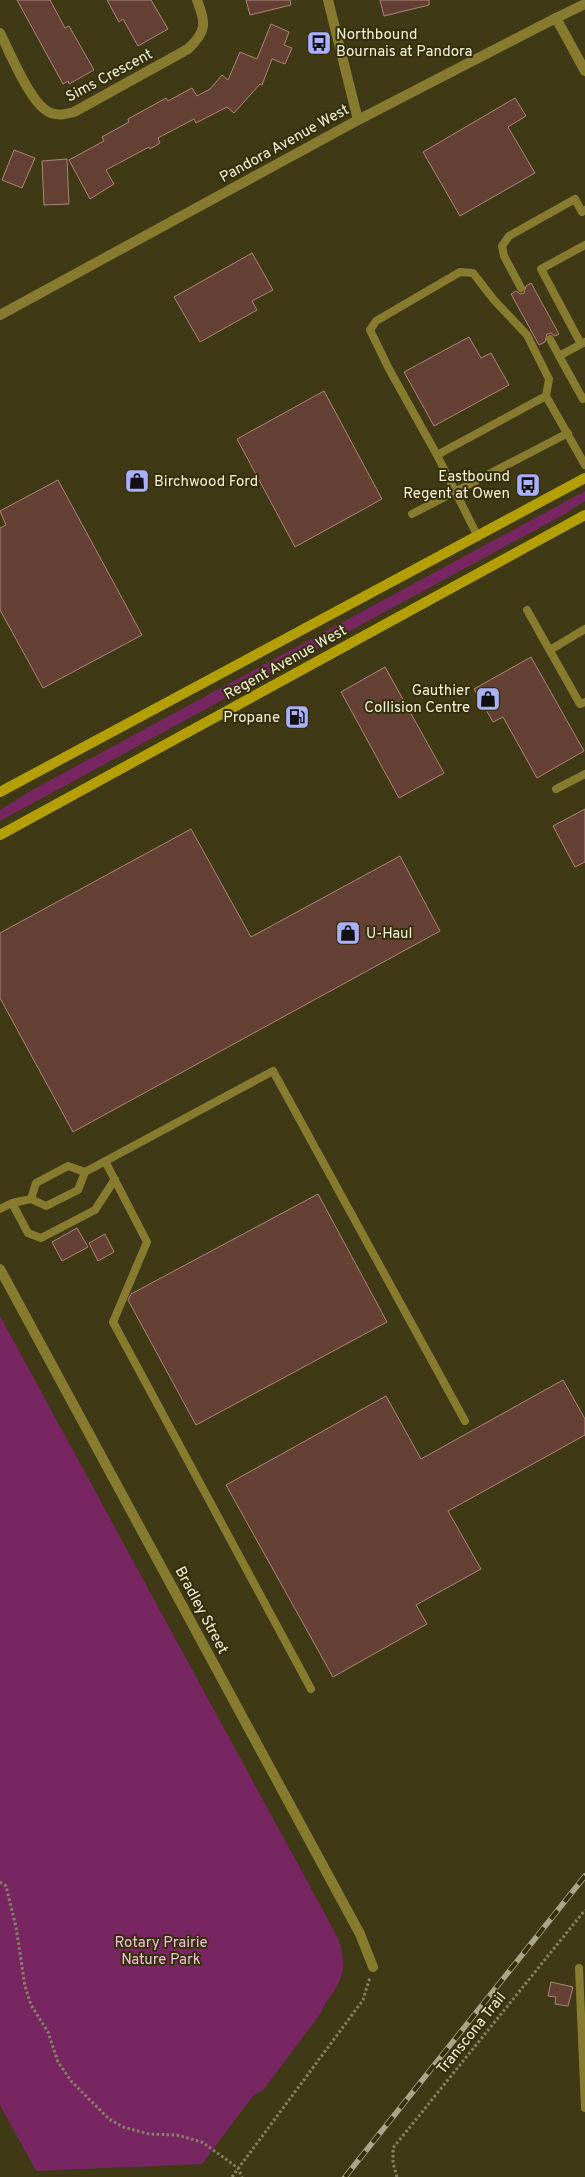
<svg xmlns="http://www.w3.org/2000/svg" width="585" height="2177" viewBox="0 0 585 2177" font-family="Overpass,sans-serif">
	<rect width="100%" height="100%" fill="#3f3915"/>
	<path fill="#782662" d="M 585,491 L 585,501 L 563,515 L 0,821 L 0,810 L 32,790 Z
		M 0,1316 L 339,1940 C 344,1958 346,1973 335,1989 C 330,1998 324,2003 321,2013 L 264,2089 L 253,2096 L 202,2164 L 36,2171 L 0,2105 Z"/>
	<path fill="#654135" stroke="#ad8576" d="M 17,0 L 50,0 L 65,28 L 69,26 L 94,70 L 69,84 L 68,81 L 63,84 Z
		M 107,0 L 151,0 L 168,29 L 138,46 L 123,19 L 119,22 Z
		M 246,0 L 290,0 L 291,5 L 250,15 Z
		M 380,0 L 429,0 L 429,5 L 384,16 Z
		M 271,24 L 289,32 L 284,45 L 292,48 L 285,64 L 272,59 L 262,85 L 260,84 L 234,113 L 227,107 L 196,123 L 194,119 L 158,138 L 160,143 L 150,149 L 149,147 L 106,170 L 114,184 L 90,199 L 69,160 L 104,141 L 102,137 L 129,122 L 128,119 L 166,98 L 168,101 L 192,88 L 197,96 L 210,89 L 222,75 L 228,80 L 240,52 L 257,59 Z
		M 515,98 L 526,116 L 508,127 L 535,173 L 460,216 L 423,152 Z
		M 14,150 L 35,158 L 22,188 L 2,180 Z
		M 67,159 L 69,204 L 44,205 L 42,161 Z
		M 252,253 L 273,290 L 252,301 L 257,310 L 200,342 L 174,297 Z
		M 531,283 L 559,334 L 555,336 L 551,333 L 547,334 L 545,342 L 539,345 L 511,294 L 516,291 L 520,294 L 524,293 L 526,286 Z
		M 469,337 L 481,358 L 491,353 L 509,385 L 434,426 L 404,372 Z
		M 324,391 L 382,499 L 295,547 L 237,439 Z
		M 58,480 L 142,635 L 43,688 L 0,610 L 0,528 L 6,525 L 0,511 Z
		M 531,657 L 584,751 L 537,778 L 503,717 L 493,722 L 474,689 Z
		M 385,667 L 444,773 L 399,798 L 341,692 Z
		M 585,809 L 585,862 L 575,867 L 553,826 Z
		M 191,829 L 251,937 L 400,856 L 440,931 L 73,1132 L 0,998 L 0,933 Z
		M 318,1194 L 387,1322 L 196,1425 L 128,1300 L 131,1294 Z
		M 77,1228 L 88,1247 L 62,1261 L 52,1242 Z
		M 105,1234 L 114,1252 L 98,1261 L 89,1243 Z
		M 563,1380 L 585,1419 L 585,1435 L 448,1511 L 481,1569 L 416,1605 L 427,1624 L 333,1677 L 226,1485 L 386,1396 L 421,1459 Z
		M 551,1982 L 573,1987 L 568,2006 L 555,2004 L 556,1997 L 548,1996 Z"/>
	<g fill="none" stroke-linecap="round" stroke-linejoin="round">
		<path stroke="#878264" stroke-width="3" stroke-dasharray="2.5 2.5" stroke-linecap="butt" d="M 0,1882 L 6,1886 L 16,1927 L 25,1986 L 31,2005 L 48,2032 L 58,2062 L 72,2082 L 109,2119 L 123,2127 L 149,2134 L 177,2135 L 202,2142 L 238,2168 L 242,2177
			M 232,2177 L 363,2000 L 370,1977
			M 397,2177 L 393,2163 L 393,2148 L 585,1910"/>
		<path stroke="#877b30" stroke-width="8" d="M 521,288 L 504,256 L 502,246 L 509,236 L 575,199 L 582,212 L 585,210
			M 550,339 L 559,356 L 585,342
			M 581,344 L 541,269 L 585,245
			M 559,356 L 583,399 L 585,398
			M 546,396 L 437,455 L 389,369 L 370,330 L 376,321 L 460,272 L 473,273 L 494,300 L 527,335 L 549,379 L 546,396 L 585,465
			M 437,455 L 478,537
			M 412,514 L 568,433
			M 527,610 L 580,704 L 585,702
			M 550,650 L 585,629
			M 556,789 L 585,774
			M 105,1161 L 147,1242 L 113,1322 L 311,1689
			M 85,1172 L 273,1071 L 465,1421
			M 12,1203 L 28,1233 L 41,1238 L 95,1210 L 115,1179
			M 0,1209 L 12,1203 L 31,1199 L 46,1206 L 78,1190 L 85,1172 L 68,1166 L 36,1183 L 31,1199
			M 579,1968 L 585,2108"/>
		<path stroke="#877b30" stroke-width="10" d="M 556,18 L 585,4
			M 0,33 C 10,52 31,106 51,113 C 59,116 66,114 74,112 L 188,49 C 207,31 206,23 197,0
			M 0,1269 L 360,1934 L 373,1967"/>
		<path stroke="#877b30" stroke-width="10" d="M 328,0 L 358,120
			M 0,315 L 358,120 L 556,18 L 585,71"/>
		<path stroke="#b39f02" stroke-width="10" d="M 0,792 L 585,478
			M 0,835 L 585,515"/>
		<defs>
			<path id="rail" d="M 345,2177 L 585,1876"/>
		</defs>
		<use href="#rail" stroke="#a9a58a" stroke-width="5.5"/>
		<use href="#rail" stroke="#352f09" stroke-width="4" stroke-dasharray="11" stroke-linecap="butt"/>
	</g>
	<defs>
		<symbol id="bus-square" viewBox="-11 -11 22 22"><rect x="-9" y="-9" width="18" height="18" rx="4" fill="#aab0fb" stroke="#352f09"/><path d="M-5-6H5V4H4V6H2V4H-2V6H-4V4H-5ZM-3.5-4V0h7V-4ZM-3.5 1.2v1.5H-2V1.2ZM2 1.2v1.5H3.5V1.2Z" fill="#111"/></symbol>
		<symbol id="shop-square" viewBox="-11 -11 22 22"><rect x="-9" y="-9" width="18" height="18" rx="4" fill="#aab0fb" stroke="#352f09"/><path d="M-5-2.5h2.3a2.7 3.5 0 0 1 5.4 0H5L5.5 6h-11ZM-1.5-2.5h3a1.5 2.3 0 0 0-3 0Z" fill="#111"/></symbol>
		<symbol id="fuel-square" viewBox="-11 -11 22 22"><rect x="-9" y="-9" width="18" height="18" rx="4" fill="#aab0fb" stroke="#352f09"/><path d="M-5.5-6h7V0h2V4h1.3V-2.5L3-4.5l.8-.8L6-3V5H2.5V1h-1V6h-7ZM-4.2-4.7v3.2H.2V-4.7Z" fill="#111"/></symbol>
	</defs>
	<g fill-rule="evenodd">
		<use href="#bus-square" x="305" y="29" width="28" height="28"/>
		<use href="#shop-square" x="123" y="467" width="28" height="28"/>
		<use href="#bus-square" x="514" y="471" width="28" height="28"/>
		<use href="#shop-square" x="474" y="685" width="28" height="28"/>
		<use href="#fuel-square" x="283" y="703" width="28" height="28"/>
		<use href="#shop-square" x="334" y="919" width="28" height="28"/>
	</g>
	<g text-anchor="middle" stroke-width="4" stroke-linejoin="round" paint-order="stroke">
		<g font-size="15" fill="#f4f1dc" stroke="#352f09" text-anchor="start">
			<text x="336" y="39">Northbound<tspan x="336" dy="17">Bournais at Pandora</tspan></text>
			<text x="510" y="481" text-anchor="end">Eastbound<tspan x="510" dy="17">Regent at Owen</tspan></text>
			<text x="154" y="486">Birchwood Ford</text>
			<text x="470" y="695" text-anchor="end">Gauthier<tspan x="470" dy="17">Collision Centre</tspan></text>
			<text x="280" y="722" text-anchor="end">Propane</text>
			<text x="366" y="938">U-Haul</text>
		</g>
		<g font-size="15" fill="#f4f1dc" stroke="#352f09">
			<text transform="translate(109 75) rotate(-28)" y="5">Sims Crescent</text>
			<text transform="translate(284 143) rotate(-29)" y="5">Pandora Avenue West</text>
			<text transform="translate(285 662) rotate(-29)" y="5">Regent Avenue West</text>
			<text transform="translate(202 1610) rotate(62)" y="5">Bradley Street</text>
			<text transform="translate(471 2033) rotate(-51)" y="5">Transcona Trail</text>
		</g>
		<g font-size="15" fill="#f3bfe0" stroke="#352f09">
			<text x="161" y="1947">Rotary Prairie<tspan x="161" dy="17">Nature Park</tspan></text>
		</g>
	</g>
</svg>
